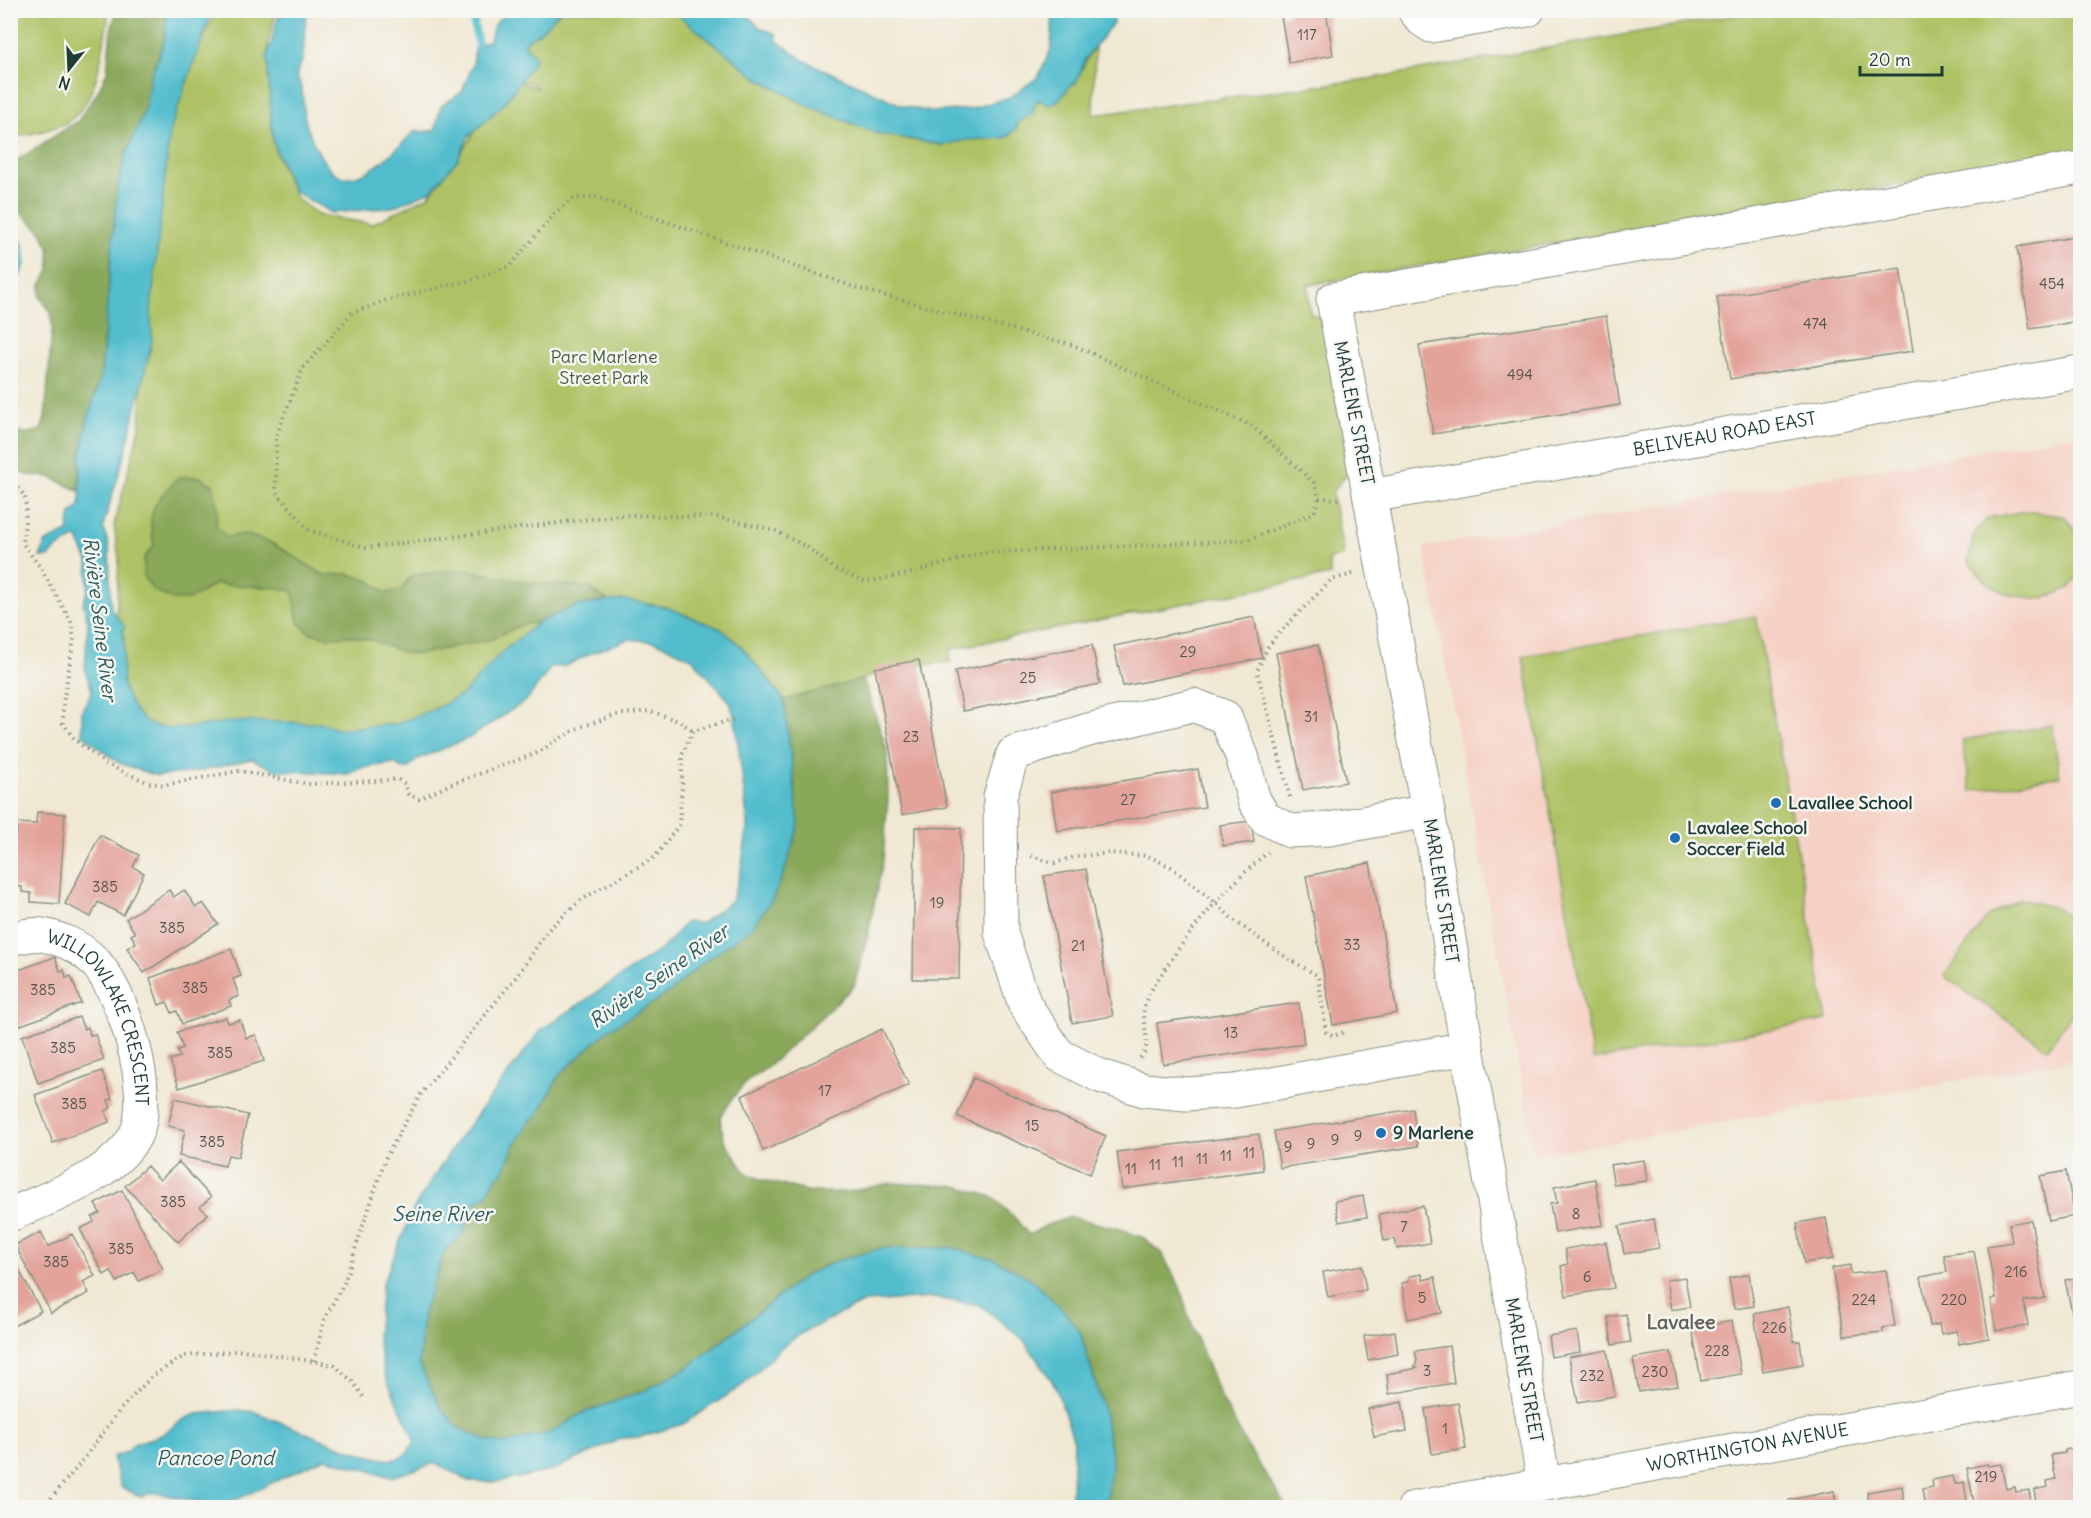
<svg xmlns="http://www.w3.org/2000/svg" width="2091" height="1518" viewBox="0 0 2091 1518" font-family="Delius,sans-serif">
	<rect width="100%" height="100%" fill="#f6f6f2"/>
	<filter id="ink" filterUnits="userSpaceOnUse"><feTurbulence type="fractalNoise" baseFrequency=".0167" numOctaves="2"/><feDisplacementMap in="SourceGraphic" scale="12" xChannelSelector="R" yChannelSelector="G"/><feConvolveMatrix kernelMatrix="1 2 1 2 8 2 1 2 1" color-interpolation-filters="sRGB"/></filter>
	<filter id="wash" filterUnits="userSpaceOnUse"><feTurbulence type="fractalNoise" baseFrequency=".008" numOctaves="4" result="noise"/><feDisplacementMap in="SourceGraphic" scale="24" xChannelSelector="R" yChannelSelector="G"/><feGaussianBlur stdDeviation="1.35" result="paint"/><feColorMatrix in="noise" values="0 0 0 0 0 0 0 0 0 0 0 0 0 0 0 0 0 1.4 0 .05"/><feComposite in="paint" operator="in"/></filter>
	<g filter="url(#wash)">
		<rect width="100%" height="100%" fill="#f0e8d3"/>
		<path fill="#f6d1c5" d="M 2080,434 L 2080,1059 L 1535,1156 L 1424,547 Z"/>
		<path fill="#aec265" stroke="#66804c" stroke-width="1.5" d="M 11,10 L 109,11 C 103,45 99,106 64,124 C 49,131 27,134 11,138 Z
			M 216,11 L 277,11 L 268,42 L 271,118 L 276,154 L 296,198 L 318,215 L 372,224 L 429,196 L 469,141 L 504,78 L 537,88 L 533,83 L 520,81 L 535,57 L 525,46 L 526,41 L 540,32 L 560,11 L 673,11 L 756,77 L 805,104 L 875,133 L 941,145 L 968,140 L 1005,138 L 1015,131 C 1018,121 1024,118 1033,114 L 1034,104 L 1038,101 C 1057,103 1060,103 1070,85 L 1073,84 C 1083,74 1084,58 1095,47 L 1093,115 L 1368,79 L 1760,11 L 2080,11 L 2080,154 L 1308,285 L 1310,313 L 1318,317 L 1323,323 L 1350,470 L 1332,492 L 1344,556 L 1329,559 L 1330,575 L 951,649 L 950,662 L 901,667 L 827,690 L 784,700 L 767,677 L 610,612 L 430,728 L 127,732 L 116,620 L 119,558 L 114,525 L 140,427 L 142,381 L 163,138 L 195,56 Z
			M 2026,511 L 2065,517 L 2080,538 L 2080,574 L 2069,588 L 2043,599 L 2009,595 L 1987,583 L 1968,561 L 1974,533 L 1988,518 Z
			M 1756,616 L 1827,1020 L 1593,1060 L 1523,656 Z
			M 2052,725 L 2060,776 L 1971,791 L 1962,740 Z
			M 2020,899 L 2056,908 L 2080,922 L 2080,1000 L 2048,1049 L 1944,976 L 1988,916 Z"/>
		<path fill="#8aa85a" stroke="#547247" stroke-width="1.5" d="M 117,11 L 167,11 L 165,39 L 150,78 L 145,110 L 125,157 L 117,192 L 101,376 L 87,423 L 81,456 L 79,491 L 51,477 L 27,475 L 11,467 L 11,431 L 24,434 L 41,430 L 45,418 L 52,328 L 51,312 L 40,297 L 41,285 L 50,269 L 49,247 L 40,230 L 17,210 L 11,199 L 11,164 L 78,121 L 97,93 L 107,72 L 111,29 Z
			M 178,477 L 200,477 L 213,485 L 218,509 L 216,526 L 227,537 L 244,534 L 270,542 L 324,575 L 349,574 L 370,581 L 386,593 L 401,590 L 411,576 L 437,572 L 467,570 L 531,583 L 588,587 L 608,601 L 576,606 L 539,622 L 521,625 L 492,639 L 420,654 L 405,653 L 372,640 L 350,636 L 328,637 L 310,633 L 298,622 L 293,591 L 279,588 L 215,584 L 189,600 L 174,600 L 153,590 L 144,577 L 144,558 L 154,545 C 145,509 156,502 178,477 Z
			M 863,679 L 887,750 L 888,798 L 883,860 L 868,934 L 854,986 L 768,1067 L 748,1080 L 734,1096 L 720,1118 L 724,1140 L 746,1173 L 762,1180 L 811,1192 L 847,1192 L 891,1183 L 957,1186 L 992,1197 L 1014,1217 L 1029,1235 L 1047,1225 L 1071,1217 L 1120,1229 L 1144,1238 L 1162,1254 L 1180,1287 L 1187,1312 L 1218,1392 L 1247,1446 L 1287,1507 L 1106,1507 L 1112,1461 L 1104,1411 L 1080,1332 L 882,1248 L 836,1261 L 808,1274 L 687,1368 L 646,1390 L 581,1414 L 552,1432 L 504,1444 L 485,1440 L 458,1428 L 441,1408 L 419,1364 L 423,1313 L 445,1251 L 462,1235 L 476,1203 L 480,1197 L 485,1197 L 497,1176 L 502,1174 L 515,1144 L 530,1121 L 538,1115 L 559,1075 L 608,1030 L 669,993 L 700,965 L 795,790 L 784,700 Z"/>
		<path fill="#52bdce" stroke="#387d81" stroke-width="1.5" d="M 167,11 L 212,11 L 170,130 L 151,310 L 152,342 L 125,453 L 103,526 L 109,547 L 111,609 L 125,627 L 122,630 C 129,651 117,673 126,694 C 133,708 140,721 156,726 C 180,733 206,723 230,722 C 260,720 292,723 322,723 L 336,729 L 396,724 L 439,707 L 464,693 L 502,652 L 539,622 L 576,606 L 608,601 L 625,600 L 666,607 L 721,629 L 742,647 L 784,700 L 799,825 L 784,873 L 772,900 L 751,928 L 700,965 L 669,993 L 608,1030 L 559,1075 L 538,1115 L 530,1121 L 515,1144 L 502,1174 L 497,1176 L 485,1198 L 480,1197 L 476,1203 L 478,1205 L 462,1235 L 445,1251 L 423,1313 L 419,1364 L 441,1408 L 458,1428 L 485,1440 L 504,1444 L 552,1432 L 581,1414 L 646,1390 L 687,1368 L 808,1274 L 836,1261 L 882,1248 L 953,1248 L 996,1260 L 1029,1278 L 1063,1310 L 1080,1332 L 1104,1411 L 1112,1461 L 1106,1507 L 1068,1507 L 1072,1489 L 1074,1441 L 1055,1385 L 1023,1339 L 980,1305 L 934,1298 L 864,1302 L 804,1332 L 783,1346 L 743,1385 L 683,1424 L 640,1437 L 623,1438 L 551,1471 L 496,1482 L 468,1481 L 436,1463 L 391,1477 L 325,1458 L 236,1500 L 215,1505 L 156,1493 L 150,1493 L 141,1497 L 121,1487 L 113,1457 L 127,1452 L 134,1444 L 161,1435 L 184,1419 L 197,1414 L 238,1410 L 255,1412 C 282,1422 372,1464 396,1459 C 406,1457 410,1449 415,1441 L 384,1373 L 377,1336 L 382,1285 L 415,1206 L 457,1141 L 541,1030 L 663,948 L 686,922 L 702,923 L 732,900 L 740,875 L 748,825 L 735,719 L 730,702 L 692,658 L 656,642 L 629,639 L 589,654 L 566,666 L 551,667 L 527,700 L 469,738 L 418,759 L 407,769 L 402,769 L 395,763 L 361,768 L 348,774 L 274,770 L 252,759 L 195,772 L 157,776 L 119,763 L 82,734 L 82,710 L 92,691 L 85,670 L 88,620 L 83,603 L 88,590 L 88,561 L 77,537 L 57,548 L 49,557 L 40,557 L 46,542 L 68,532 L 71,514 L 80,506 L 81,456 L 87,423 L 101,376 L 117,192 L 125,157 L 145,110 L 150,78 L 165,39 Z
			M 280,11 L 314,11 L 311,15 L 306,14 L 303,58 L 296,75 C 305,90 302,102 305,119 C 308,133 314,145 321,157 C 326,165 334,176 345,177 C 370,180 399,146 416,130 L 423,132 L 435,130 L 441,106 L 462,92 L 473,64 L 475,47 L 490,40 L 494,25 L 508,11 L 560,11 L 540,32 L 526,41 L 525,46 L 535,57 L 532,64 L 504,104 L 468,137 L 458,159 L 431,191 L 393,207 L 332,213 L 293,191 L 273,142 L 267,57 Z
			M 673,11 L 744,11 L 759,27 L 776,34 L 777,41 L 803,60 L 903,106 L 931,112 L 971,109 L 1010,97 L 1038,77 L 1051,49 L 1053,11 L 1113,11 L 1113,23 L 1086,58 L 1076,83 L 1070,85 C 1064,95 1060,101 1049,105 L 1041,100 C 1033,101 1034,108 1033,114 C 1024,118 1018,121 1015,131 L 1004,138 L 968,140 L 941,145 L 875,133 L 804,104 L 756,77 Z
			M 11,225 C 20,234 27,251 25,264 C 23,273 15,282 11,289 Z"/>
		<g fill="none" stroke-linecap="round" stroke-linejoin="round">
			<path stroke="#52bdce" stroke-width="8" d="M 476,10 L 474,25 L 481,57"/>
		</g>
		<g id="blocks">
			<path fill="#e3a39a" d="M 1290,10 L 1326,10 L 1333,55 L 1289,63 L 1281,16 L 1290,14 Z
				M 2080,236 L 2080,321 L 2030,329 L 2017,247 Z
				M 1900,268 L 1913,351 L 1730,379 L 1717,297 Z
				M 1606,316 L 1620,405 L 1433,434 L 1419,345 Z
				M 1254,617 L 1262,658 L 1123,686 L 1114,646 Z
				M 1092,645 L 1100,684 L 963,711 L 955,671 Z
				M 1318,645 L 1346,782 L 1303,790 L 1276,653 Z
				M 919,660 L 947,807 L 902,815 L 875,668 Z
				M 1198,769 L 1205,807 L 1057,831 L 1051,792 Z
				M 37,812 L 65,814 L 59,904 L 31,902 L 31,893 L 22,892 L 22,887 L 10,886 L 10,834 L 17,835 L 17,823 L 36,824 Z
				M 1251,821 L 1254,842 L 1223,846 L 1220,825 Z
				M 915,827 L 961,828 L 959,979 L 913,979 Z
				M 100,835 L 139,855 L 133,867 L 144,873 L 123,915 L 98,902 L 91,917 L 65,904 Z
				M 1370,863 L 1397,1013 L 1333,1025 L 1306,876 Z
				M 1086,869 L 1113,1016 L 1072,1023 L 1044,876 Z
				M 169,890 L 174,897 L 184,890 L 196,907 L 203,903 L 218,924 L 144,973 L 127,948 L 136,943 L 131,935 L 135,933 L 126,919 Z
				M 231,949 L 241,976 L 233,979 L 239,996 L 229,1000 L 231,1006 L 182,1024 L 177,1011 L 172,1013 L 167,1002 L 159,1005 L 150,978 Z
				M 55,957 L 60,971 L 64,970 L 66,978 L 71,976 L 81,1003 L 13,1028 L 10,1020 L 10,973 Z
				M 1299,1003 L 1304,1044 L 1163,1064 L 1157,1023 Z
				M 79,1017 L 84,1029 L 88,1027 L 90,1035 L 95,1034 L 104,1060 L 38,1083 L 22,1036 Z
				M 226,1017 L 228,1023 L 240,1020 L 246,1038 L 256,1035 L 264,1061 L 179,1088 L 170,1060 L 180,1057 L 177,1050 L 183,1048 L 177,1032 Z
				M 882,1029 L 909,1085 L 763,1151 L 742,1096 Z
				M 102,1071 L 112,1099 L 108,1100 L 111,1108 L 105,1111 L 109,1122 L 53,1143 L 35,1095 Z
				M 973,1078 L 1106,1136 L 1090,1174 L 957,1116 Z
				M 175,1098 L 248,1115 L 238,1157 L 228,1155 L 225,1166 L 179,1156 L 185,1130 L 168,1126 Z
				M 1413,1109 L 1418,1146 L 1280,1168 L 1274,1131 Z
				M 1259,1134 L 1263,1170 L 1122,1189 L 1117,1152 Z
				M 1644,1160 L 1647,1181 L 1614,1185 L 1610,1165 Z
				M 179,1162 L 211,1197 L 200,1207 L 208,1214 L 178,1242 L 125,1186 L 147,1166 L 160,1180 Z
				M 2066,1171 L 2075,1216 L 2049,1221 L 2040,1176 Z
				M 1595,1179 L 1603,1225 L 1555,1233 L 1550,1204 L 1557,1203 L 1554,1187 Z
				M 122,1190 L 163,1269 L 139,1281 L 134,1272 L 117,1282 L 111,1271 L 104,1275 L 80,1229 L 94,1222 L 92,1217 L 100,1213 L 95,1204 Z
				M 1363,1196 L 1367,1217 L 1339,1222 L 1335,1201 Z
				M 1423,1206 L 1430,1243 L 1397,1249 L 1395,1239 L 1384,1241 L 1379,1214 Z
				M 1826,1218 L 1833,1259 L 1804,1263 L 1797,1223 Z
				M 1654,1219 L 1659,1248 L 1624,1254 L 1619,1226 Z
				M 2031,1220 L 2045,1298 L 2024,1301 L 2028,1326 L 1996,1331 L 1991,1299 L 1996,1298 L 1987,1246 L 2012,1242 L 2009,1224 Z
				M 41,1232 L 48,1247 L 72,1234 L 95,1276 L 83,1282 L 89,1293 L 51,1313 L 15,1245 Z
				M 1606,1242 L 1614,1288 L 1566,1296 L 1561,1266 L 1568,1264 L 1565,1249 Z
				M 1974,1251 L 1989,1338 L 1959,1344 L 1957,1331 L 1941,1334 L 1939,1324 L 1930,1326 L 1921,1277 L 1947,1272 L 1944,1255 Z
				M 10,1253 L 41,1311 L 10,1328 Z
				M 1362,1265 L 1366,1290 L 1328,1297 L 1323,1272 Z
				M 1850,1265 L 1851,1274 L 1886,1270 L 1895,1326 L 1883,1328 L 1883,1332 L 1844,1336 L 1832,1268 Z
				M 1422,1274 L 1423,1280 L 1435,1277 L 1442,1313 L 1408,1319 L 1402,1283 L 1408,1282 L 1410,1276 Z
				M 1749,1274 L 1754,1306 L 1734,1309 L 1729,1278 Z
				M 1685,1277 L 1690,1307 L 1671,1310 L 1666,1280 Z
				M 2080,1277 L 2080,1311 L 2072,1313 L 2065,1280 Z
				M 1788,1307 L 1794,1342 L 1800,1341 L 1803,1364 L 1763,1371 L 1754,1314 Z
				M 1626,1314 L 1631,1342 L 1612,1345 L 1608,1317 Z
				M 1732,1321 L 1741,1374 L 1701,1381 L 1692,1328 Z
				M 1395,1331 L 1398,1354 L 1368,1360 L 1364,1336 Z
				M 1577,1331 L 1580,1352 L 1551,1357 L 1548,1336 Z
				M 1449,1346 L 1454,1383 L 1389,1394 L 1387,1374 L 1417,1368 L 1415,1367 L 1417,1360 L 1415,1351 Z
				M 1607,1350 L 1615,1396 L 1578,1402 L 1569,1357 Z
				M 1671,1352 L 1678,1386 L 1639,1392 L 1633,1358 Z
				M 1402,1402 L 1407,1431 L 1374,1437 L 1368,1409 Z
				M 1458,1403 L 1466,1449 L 1432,1454 L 1425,1409 Z
				M 2080,1447 L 2080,1508 L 2037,1508 L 2034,1490 L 2048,1487 L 2047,1481 L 2056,1479 L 2051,1455 L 2065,1453 L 2065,1450 Z
				M 1987,1464 L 1988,1466 L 2001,1464 L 2006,1489 L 2015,1487 L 2016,1492 L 2029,1490 L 2032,1508 L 1975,1508 L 1967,1468 Z
				M 1953,1476 L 1955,1484 L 1964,1482 L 1968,1508 L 1925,1508 L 1922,1489 L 1933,1487 L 1932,1480 Z
				M 1902,1486 L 1905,1508 L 1870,1508 L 1867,1492 Z
				M 1834,1491 L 1837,1508 L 1790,1508 L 1789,1500 Z"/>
		</g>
	</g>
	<g filter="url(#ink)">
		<use href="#blocks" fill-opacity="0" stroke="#889284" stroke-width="1.5"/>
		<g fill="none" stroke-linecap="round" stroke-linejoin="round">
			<defs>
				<g id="minor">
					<path d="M 1414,10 L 1422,20 L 1431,26 L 1528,10"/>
					<path id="s1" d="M 1370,496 L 2080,372"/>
					<path d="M 1428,811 L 1329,829 L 1290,831 L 1265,818 L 1254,800 L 1242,756 L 1225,717 L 1193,705 L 1088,730 L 1013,754 L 1000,797 L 1001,933 L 1025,1005 L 1059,1055 L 1100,1076 L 1144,1090 L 1186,1094 L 1235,1091 L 1467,1048"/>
					<path id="s2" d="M 10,939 C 20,937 33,933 42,935 C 59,938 78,946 91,958 C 123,987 156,1096 135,1136 C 112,1177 51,1196 10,1215"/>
					<path d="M 1544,1483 L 1467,1048 L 1428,811 L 1333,299 L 2080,168"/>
					<path id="s3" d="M 1414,1508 L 2080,1387"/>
				</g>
			</defs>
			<use href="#minor" stroke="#889284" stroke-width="35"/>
			<path stroke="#889284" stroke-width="4" stroke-dasharray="1.5 4.5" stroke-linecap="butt" d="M 595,197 L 860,289 L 1073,345 L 1252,426 L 1314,483 L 1319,498 L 1314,513 L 1248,540 L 982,553 L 903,575 L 865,582 L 835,569 L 807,547 L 774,530 L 717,517 L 620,515 L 366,548 L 309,530 L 276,492 L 276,436 L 303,368 L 352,313 L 384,301 L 471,280 L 511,265 L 554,214 L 572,199 Z
				M 2080,417 L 2080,419
				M 10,479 L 25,496 L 26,510 L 23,544 L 40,567 L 71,621 L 74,639 L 63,703 L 63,723 L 75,740 L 106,764 L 149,783 L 164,785 L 239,771 L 308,784 L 376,781 L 397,779 L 405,784 L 408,794 L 419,799 L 451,784 L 537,753 L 576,729 L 615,715 L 650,711 L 679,721 L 693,731
				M 1319,498 L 1340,499
				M 1290,797 L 1257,671 L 1268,647 L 1277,635 L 1331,580 L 1353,574
				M 1031,856 L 1055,863 L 1074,857 L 1109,853 L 1148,856 L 1171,867 L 1216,903 L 1231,918 L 1276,951 L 1318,976 L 1326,1032 L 1334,1036 L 1346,1031
				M 1140,1058 C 1155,1042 1139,1024 1145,1005 C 1149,991 1159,978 1167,966 C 1195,923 1229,885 1268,852
				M 314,1361 L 324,1320 L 344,1283 L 386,1157 L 421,1094 L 516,977 L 548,930 L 581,900 L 655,857 L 679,825 L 682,787 L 682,755 L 693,731 L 735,719
				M 47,1503 L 84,1459 L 119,1411 L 152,1376 L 184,1356 L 244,1350 L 334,1365 L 352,1381 L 365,1399"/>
			<use href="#minor" stroke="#fff" stroke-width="33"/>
		</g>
	</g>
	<g fill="#1f6fb2" stroke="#f6f6f2" stroke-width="2">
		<circle cx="1776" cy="803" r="6"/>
		<circle cx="1675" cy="838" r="6"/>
		<circle cx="1381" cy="1133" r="6"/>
	</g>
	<g text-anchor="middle" stroke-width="5" stroke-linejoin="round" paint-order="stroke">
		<g font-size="15" fill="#50564e">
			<text x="1307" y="40">117</text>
			<text x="2052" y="289">454</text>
			<text x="1815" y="329">474</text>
			<text x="1520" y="380">494</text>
			<text x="1188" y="657">29</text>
			<text x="1028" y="683">25</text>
			<text x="1311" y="722">31</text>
			<text x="911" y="742">23</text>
			<text x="1128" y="805">27</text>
			<text x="105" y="892">385</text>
			<text x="937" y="908">19</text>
			<text x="172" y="933">385</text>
			<text x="1352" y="950">33</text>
			<text x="1078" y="951">21</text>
			<text x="195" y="993">385</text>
			<text x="43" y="995">385</text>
			<text x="1231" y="1038">13</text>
			<text x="63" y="1053">385</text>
			<text x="220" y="1058">385</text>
			<text x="825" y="1096">17</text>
			<text x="74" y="1109">385</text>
			<text x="1032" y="1131">15</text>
			<text x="1358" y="1141">9</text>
			<text x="1335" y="1145">9</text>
			<text x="212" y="1147">385</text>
			<text x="1311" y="1149">9</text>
			<text x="1288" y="1152">9</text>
			<text x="1249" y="1158">11</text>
			<text x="1226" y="1161">11</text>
			<text x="1202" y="1164">11</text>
			<text x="1178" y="1167">11</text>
			<text x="1155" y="1170">11</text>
			<text x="1131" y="1174">11</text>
			<text x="173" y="1207">385</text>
			<text x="1576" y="1219">8</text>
			<text x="1404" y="1232">7</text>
			<text x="121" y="1254">385</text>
			<text x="56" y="1267">385</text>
			<text x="2016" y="1277">216</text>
			<text x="1587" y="1282">6</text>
			<text x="1422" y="1303">5</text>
			<text x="1864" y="1305">224</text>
			<text x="1954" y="1305">220</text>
			<text x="1774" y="1333">226</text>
			<text x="1717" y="1356">228</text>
			<text x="1427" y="1376">3</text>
			<text x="1655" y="1377">230</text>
			<text x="1592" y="1381">232</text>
			<text x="1445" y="1434">1</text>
			<text x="1986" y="1482">219</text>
		</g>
		<g font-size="18" fill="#435e40" stroke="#f6f6f2">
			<text x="604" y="363">Parc Marlene<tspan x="604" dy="21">Street Park</tspan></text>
		</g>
		<g font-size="18" fill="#1f3d34" stroke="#f6f6f2">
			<text transform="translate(1354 413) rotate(79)" y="6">MARLENE STREET</text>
			<text dy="6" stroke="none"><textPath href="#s1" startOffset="360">BELIVEAU ROAD EAST</textPath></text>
			<text transform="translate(1441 891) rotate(81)" y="6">MARLENE STREET</text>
			<text dy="6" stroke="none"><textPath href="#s2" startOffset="142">WILLOWLAKE CRESCENT</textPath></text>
			<text transform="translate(1524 1370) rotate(80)" y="6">MARLENE STREET</text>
			<text dy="6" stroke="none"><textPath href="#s3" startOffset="339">WORTHINGTON AVENUE</textPath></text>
		</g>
		<g font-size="18" font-weight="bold" fill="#1f3d34" stroke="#f6f6f2" text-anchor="start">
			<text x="1788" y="809">Lavallee School</text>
			<text x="1687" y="834">Lavalee School<tspan x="1687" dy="21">Soccer Field</tspan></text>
			<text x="1393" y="1139">9 Marlene</text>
		</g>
		<g font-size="20" font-style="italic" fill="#2c5d5a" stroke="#f6f6f2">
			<text transform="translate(100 619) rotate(83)" y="7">Rivière Seine River</text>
			<text transform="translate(659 976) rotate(-35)" y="7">Rivière Seine River</text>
			<text x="442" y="1221">Seine River</text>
			<text x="215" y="1465">Pancoe Pond</text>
		</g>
		<g font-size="20" font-weight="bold" fill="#646158" stroke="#f6f6f2">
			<text x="1681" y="1329">Lavalee</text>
		</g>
	</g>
	<rect width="2091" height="1518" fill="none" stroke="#f6f6f2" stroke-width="36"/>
	<g transform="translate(69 69) rotate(198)" stroke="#f6f6f2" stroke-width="4.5" paint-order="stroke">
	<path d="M0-4.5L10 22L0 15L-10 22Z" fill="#1f3d34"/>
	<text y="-9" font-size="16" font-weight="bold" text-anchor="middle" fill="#1f3d34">N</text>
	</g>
	<path d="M1860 66v9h82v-9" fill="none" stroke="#1f3d34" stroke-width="3"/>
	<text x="1869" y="66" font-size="18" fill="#1f3d34" stroke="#f6f6f2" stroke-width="4.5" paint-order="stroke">20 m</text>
</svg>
